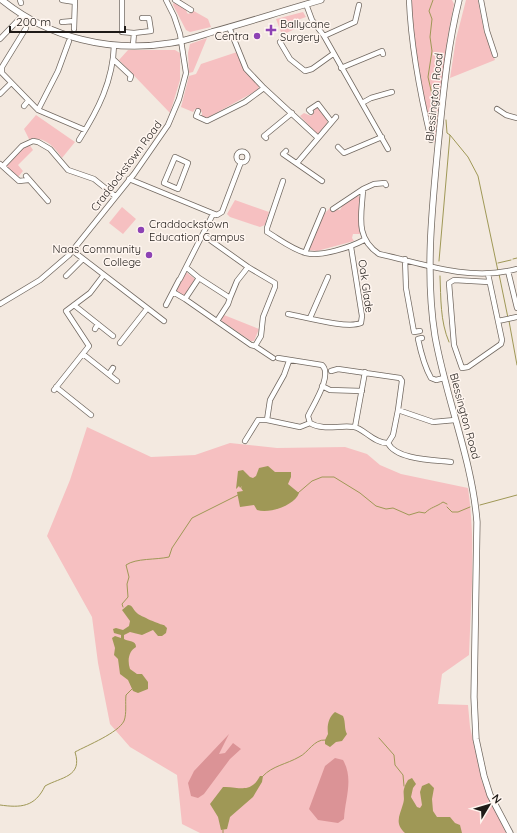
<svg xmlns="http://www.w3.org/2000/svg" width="517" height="833" viewBox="0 0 517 833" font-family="Quicksand,sans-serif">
	<rect width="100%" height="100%" fill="#f3e9e0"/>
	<path fill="#f6c0c1" d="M 411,0 L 452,0 L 454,4 L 448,35 L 435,142 L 432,142 C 421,95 412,49 411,0 Z
		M 466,0 L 478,0 L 484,31 L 495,60 L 450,78 L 456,39 Z
		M 174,2 L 186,9 L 187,13 L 189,14 L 192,10 L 208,19 L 211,27 L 190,32 L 186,30 L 173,5 Z
		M 303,12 L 306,17 L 292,22 L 295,29 L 282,35 L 276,19 Z
		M 207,38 L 193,72 L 189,73 L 188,53 L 190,44 Z
		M 128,50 L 175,50 L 180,53 L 180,80 L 170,113 L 119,60 Z
		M 237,52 L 244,69 L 259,86 L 258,90 L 207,118 L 202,116 L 202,112 L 195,109 L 193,112 L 181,107 L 189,76 L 196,74 L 201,64 Z
		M 316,107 L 320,108 L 327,120 L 327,124 L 318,134 L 316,133 L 300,116 L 304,113 L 311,116 Z
		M 36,115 L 75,142 L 62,158 C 54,146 44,136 29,139 L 24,129 Z
		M 29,144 L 33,150 L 18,165 L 23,171 L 18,177 L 7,168 L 7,164 L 21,148 Z
		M 357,195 L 361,198 L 360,234 L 353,234 L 352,238 L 354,241 L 317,251 L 308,250 L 323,215 L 330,208 L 340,210 L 344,203 Z
		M 235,200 L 269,212 L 265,225 L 260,227 L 230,217 L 227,214 Z
		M 122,207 L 136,219 L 123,234 L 109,223 Z
		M 186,272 L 195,279 L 184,296 L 176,291 Z
		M 224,315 L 259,329 L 254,341 L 251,341 L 223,322 L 221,320 Z
		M 87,427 L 151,457 L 195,455 L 230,443 L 277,448 L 345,447 L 367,454 L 380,465 L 401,474 L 468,488 C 476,543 471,600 469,655 L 442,674 L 438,704 L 468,705 L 470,727 L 482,782 L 506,833 L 200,833 L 182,824 L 177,775 L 130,747 L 110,724 L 98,663 L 92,617 L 47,536 L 70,480 Z"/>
	<path fill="#db9396" d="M 229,734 L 219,754 L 225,753 L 233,743 L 241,749 L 230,759 L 204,794 L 198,798 L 191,796 L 188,783 L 194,771 Z
		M 335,758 L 343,760 C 354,779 345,799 344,819 L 338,823 L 318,820 L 309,809 L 325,766 Z"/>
	<path fill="#9f9856" d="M 268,466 L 275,472 L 291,472 L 291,477 L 288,484 L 299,493 C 295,505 270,514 257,510 L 254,505 L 240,507 L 237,492 L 243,491 L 241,488 L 242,486 L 240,488 L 239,486 L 236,489 L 238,471 L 243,470 L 250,477 L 253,478 L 256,476 L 259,468 Z
		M 128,605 C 133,605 133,610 137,613 C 140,616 161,625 164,625 L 167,628 L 166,633 L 162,636 L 158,636 L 153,630 L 142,635 L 130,632 L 124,635 L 124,639 C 129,642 136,640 136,647 C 129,651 127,660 130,669 L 137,674 L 142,674 L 148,682 L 148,689 L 138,693 L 133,691 L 128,680 L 120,674 L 118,659 L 114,655 L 115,648 L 112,638 L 115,636 L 121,638 L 121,635 L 114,633 L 113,629 L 116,628 L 123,630 L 129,626 L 130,621 L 122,610 Z
		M 335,712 L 343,716 C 346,723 344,729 347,734 L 342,741 L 336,742 L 330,747 L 325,744 L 325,740 L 328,734 C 327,726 328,718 335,712 Z
		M 260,776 L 263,776 L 262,782 L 253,797 L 230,817 L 227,829 L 221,830 L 218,817 L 210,804 L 223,787 C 239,786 250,795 260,776 Z
		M 412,778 L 416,784 L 413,788 L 411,797 L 417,807 L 420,808 L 422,805 L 420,792 L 422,786 L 429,783 L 434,788 L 432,799 L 433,811 L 437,817 L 450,817 L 455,823 L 460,825 L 462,833 L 405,833 C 394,823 400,815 403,804 C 406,795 400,793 408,780 Z"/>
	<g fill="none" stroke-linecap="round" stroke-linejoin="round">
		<path stroke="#9f9856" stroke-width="1" d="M 433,0 L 429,11 L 432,19 L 430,37 L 432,51 L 428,77 L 434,103 L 432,115 L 436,118
			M 450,135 L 468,157 L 478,176 L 498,271
			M 513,259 L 517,258
			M 439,261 L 450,135 L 447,133 L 446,120
			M 498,263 L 511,260
			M 499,274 L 508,318
			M 440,276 C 441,298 440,321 449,342
			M 509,321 L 517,365
			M 298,493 L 312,481 L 322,477 L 334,477 L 360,493 L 376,506 L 386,509 L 393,508 L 409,515 L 419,512 L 425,513 C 431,507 436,507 443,502 L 447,504
			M 480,505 L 517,495
			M 447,507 L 452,512 L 458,512 L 470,507
			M 123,607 L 122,604 L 128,597 L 127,584 L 129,577 L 126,565 C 136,558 156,560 169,557 L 172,548 L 192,518 L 238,495
			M 379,738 L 394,755 L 395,765 L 403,775 L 404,786
			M 263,776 C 272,766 287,764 299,757 C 308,753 314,739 325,740
			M 0,805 C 21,808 35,807 45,786 C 61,777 83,777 75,752 C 88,745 118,733 124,721 C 127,713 125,703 126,695 L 132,689
			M 223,830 L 223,833"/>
		<defs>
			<path id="minor" d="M 20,0 L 21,3
				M 62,0 L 75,2
				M 122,0 L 122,32 L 134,33 L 133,45
				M 175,0 L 191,10
				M 409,0 C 411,48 420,94 431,140
				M 481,0 L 487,31 L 495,55
				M 306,4 L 312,20 L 324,36 L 388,149
				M 62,22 L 74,21
				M 229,27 L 246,69 L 264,88 L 317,137
				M 26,28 L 2,67 L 2,73 L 38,110 L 85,130
				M 74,29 L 75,0
				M 134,33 L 151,31 L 149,18 L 142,18
				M 324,36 L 355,22 L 359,5
				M 0,39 L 23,15
				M 280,42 L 290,59 L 305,71 L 312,69 L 333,54
				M 114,60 L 131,76 L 130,79
				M 341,68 L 382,51 L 383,54
				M 0,94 L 11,83
				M 362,103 L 371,98 L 392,92
				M 24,106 L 28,101
				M 497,109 L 506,115 L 517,118
				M 38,110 L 58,71 L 69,41
				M 198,111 L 196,116 L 207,121 L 245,102 L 264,88
				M 311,112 L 309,110 L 318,104 L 331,121
				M 266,138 L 264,136 L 292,113
				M 79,140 C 98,110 113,81 114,45
				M 338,147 L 344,153 L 382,137
				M 286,151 L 283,154 L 322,181
				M236.5 157a5.5 5.5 0 1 1 11 0a5.5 5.5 0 1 1-11 0Z
				M 175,157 L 188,163 L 178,189 L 164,183 Z
				M 297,163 L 336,117
				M 0,164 L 19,181 L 28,180
				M 3,166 L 22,146 L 33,141 L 38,142 L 50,149 L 68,170 L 94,179 L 115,196
				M 26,176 L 48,201
				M 129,179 L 217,215 L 222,212 L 241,162
				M 283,181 L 267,228 L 267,232 C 279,239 293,250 306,253 C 321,257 351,247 364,240
				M 386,185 L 385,183 L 374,184 L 363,189 C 362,214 354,237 379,254 C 421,263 465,280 508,271
				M 333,209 L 363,189
				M 73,251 L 164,321
				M 305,253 L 323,210
				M 405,259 L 406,288 L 414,332 L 420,331
				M 187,268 L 199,278 L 185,299 L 251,345 L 255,346 L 261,336 L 263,317 L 275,287 L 275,283 L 248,267 L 203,235
				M 517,269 L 508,271 L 517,308
				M 488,274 L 502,340 L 501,344 L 468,367 L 462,368 L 454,345 L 449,283 L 454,280 L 489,282
				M 66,276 L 83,259
				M 199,278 L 230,298 L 228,304 L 217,321
				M 180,279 L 213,214
				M 173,292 L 185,299
				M 230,298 L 237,281 L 248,267
				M 0,304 L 40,280 L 69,255 L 134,174 L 168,125 L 179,99 L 186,73 L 180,34 L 174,16 L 166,0
				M 74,305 L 113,336
				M 166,305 L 179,280
				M 288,314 C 305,317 347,329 361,323 L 362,316 L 351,247
				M 310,318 L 328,277
				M 498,321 L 517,317
				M 95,329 L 98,324
				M 422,338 L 418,339 C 421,353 424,366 431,378 L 436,380 L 444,378
				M 120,343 L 146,310
				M 255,346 L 273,358
				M 83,354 L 117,381
				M 278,358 L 322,365 C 333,375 313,405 308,416 L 310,423
				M 331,371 L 338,369 L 400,378 L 402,381 L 398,410
				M 109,374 L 113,368
				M 322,386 L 330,390 L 362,391
				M 56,387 L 91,415
				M 54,390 L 89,346 L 66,311 L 90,293 L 103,276
				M 267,420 L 300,427 L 310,423 C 323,431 339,425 354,427 C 363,428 375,444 388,443
				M 355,427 L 365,372
				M 245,441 L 258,420 L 267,420 L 270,400 L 284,375 L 289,361
				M 451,462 C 435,460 396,460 388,443 L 393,435 L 398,410 L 433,422 L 455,420"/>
			<path id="major" d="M 2,0 C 49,38 111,53 171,43 C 185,41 199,36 212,32 C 249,22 285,10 321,0
				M 459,0 C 447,48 443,97 438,146 C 432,209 425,274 435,336 C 446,399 472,459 477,522 L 474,697 L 476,739 L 484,776 L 490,795 L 510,833"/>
		</defs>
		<use href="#minor" stroke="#726961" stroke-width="6"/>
		<use href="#major" stroke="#726961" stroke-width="7"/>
		<use href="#minor" stroke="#fff" stroke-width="4.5"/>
		<use href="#major" stroke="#fff" stroke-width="5.5"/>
	</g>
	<g fill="#8d42b4" stroke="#fff6f0" stroke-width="1.5">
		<path d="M269 24h4v4h4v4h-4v4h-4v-4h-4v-4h4z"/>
		<circle cx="257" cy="36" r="4"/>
		<circle cx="141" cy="230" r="4"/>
		<circle cx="149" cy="255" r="4"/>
	</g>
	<g text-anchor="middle" stroke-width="3" stroke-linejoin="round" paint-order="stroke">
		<g font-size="11" fill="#1e1a17" stroke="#fff6f0" text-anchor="start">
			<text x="280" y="28">Ballycane<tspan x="280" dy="13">Surgery</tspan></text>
			<text x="249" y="40" text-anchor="end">Centra</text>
			<text x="149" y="228">Craddockstown<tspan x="149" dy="13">Education Campus</tspan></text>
			<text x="141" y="253" text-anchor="end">Naas Community<tspan x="141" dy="13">College</tspan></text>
		</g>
		<g font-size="11" fill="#1e1a17" stroke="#fff6f0">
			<text transform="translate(434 97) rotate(-84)" y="4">Blessington Road</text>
			<text transform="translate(126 166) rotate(-53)" y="4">Craddockstown Road</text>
			<text transform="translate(366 286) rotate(82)" y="4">Oak Glade</text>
			<text transform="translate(465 416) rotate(75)" y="4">Blessington Road</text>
		</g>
	</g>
	<g transform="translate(489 805) rotate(52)" stroke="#fff6f0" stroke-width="3" paint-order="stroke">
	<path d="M0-3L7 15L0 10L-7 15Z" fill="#1e1a17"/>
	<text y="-6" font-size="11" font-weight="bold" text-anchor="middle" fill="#1e1a17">N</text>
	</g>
	<path d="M10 26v6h115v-6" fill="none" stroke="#1e1a17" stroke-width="2"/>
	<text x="16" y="26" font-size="12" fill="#1e1a17" stroke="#fff6f0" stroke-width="3" paint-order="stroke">200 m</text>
</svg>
